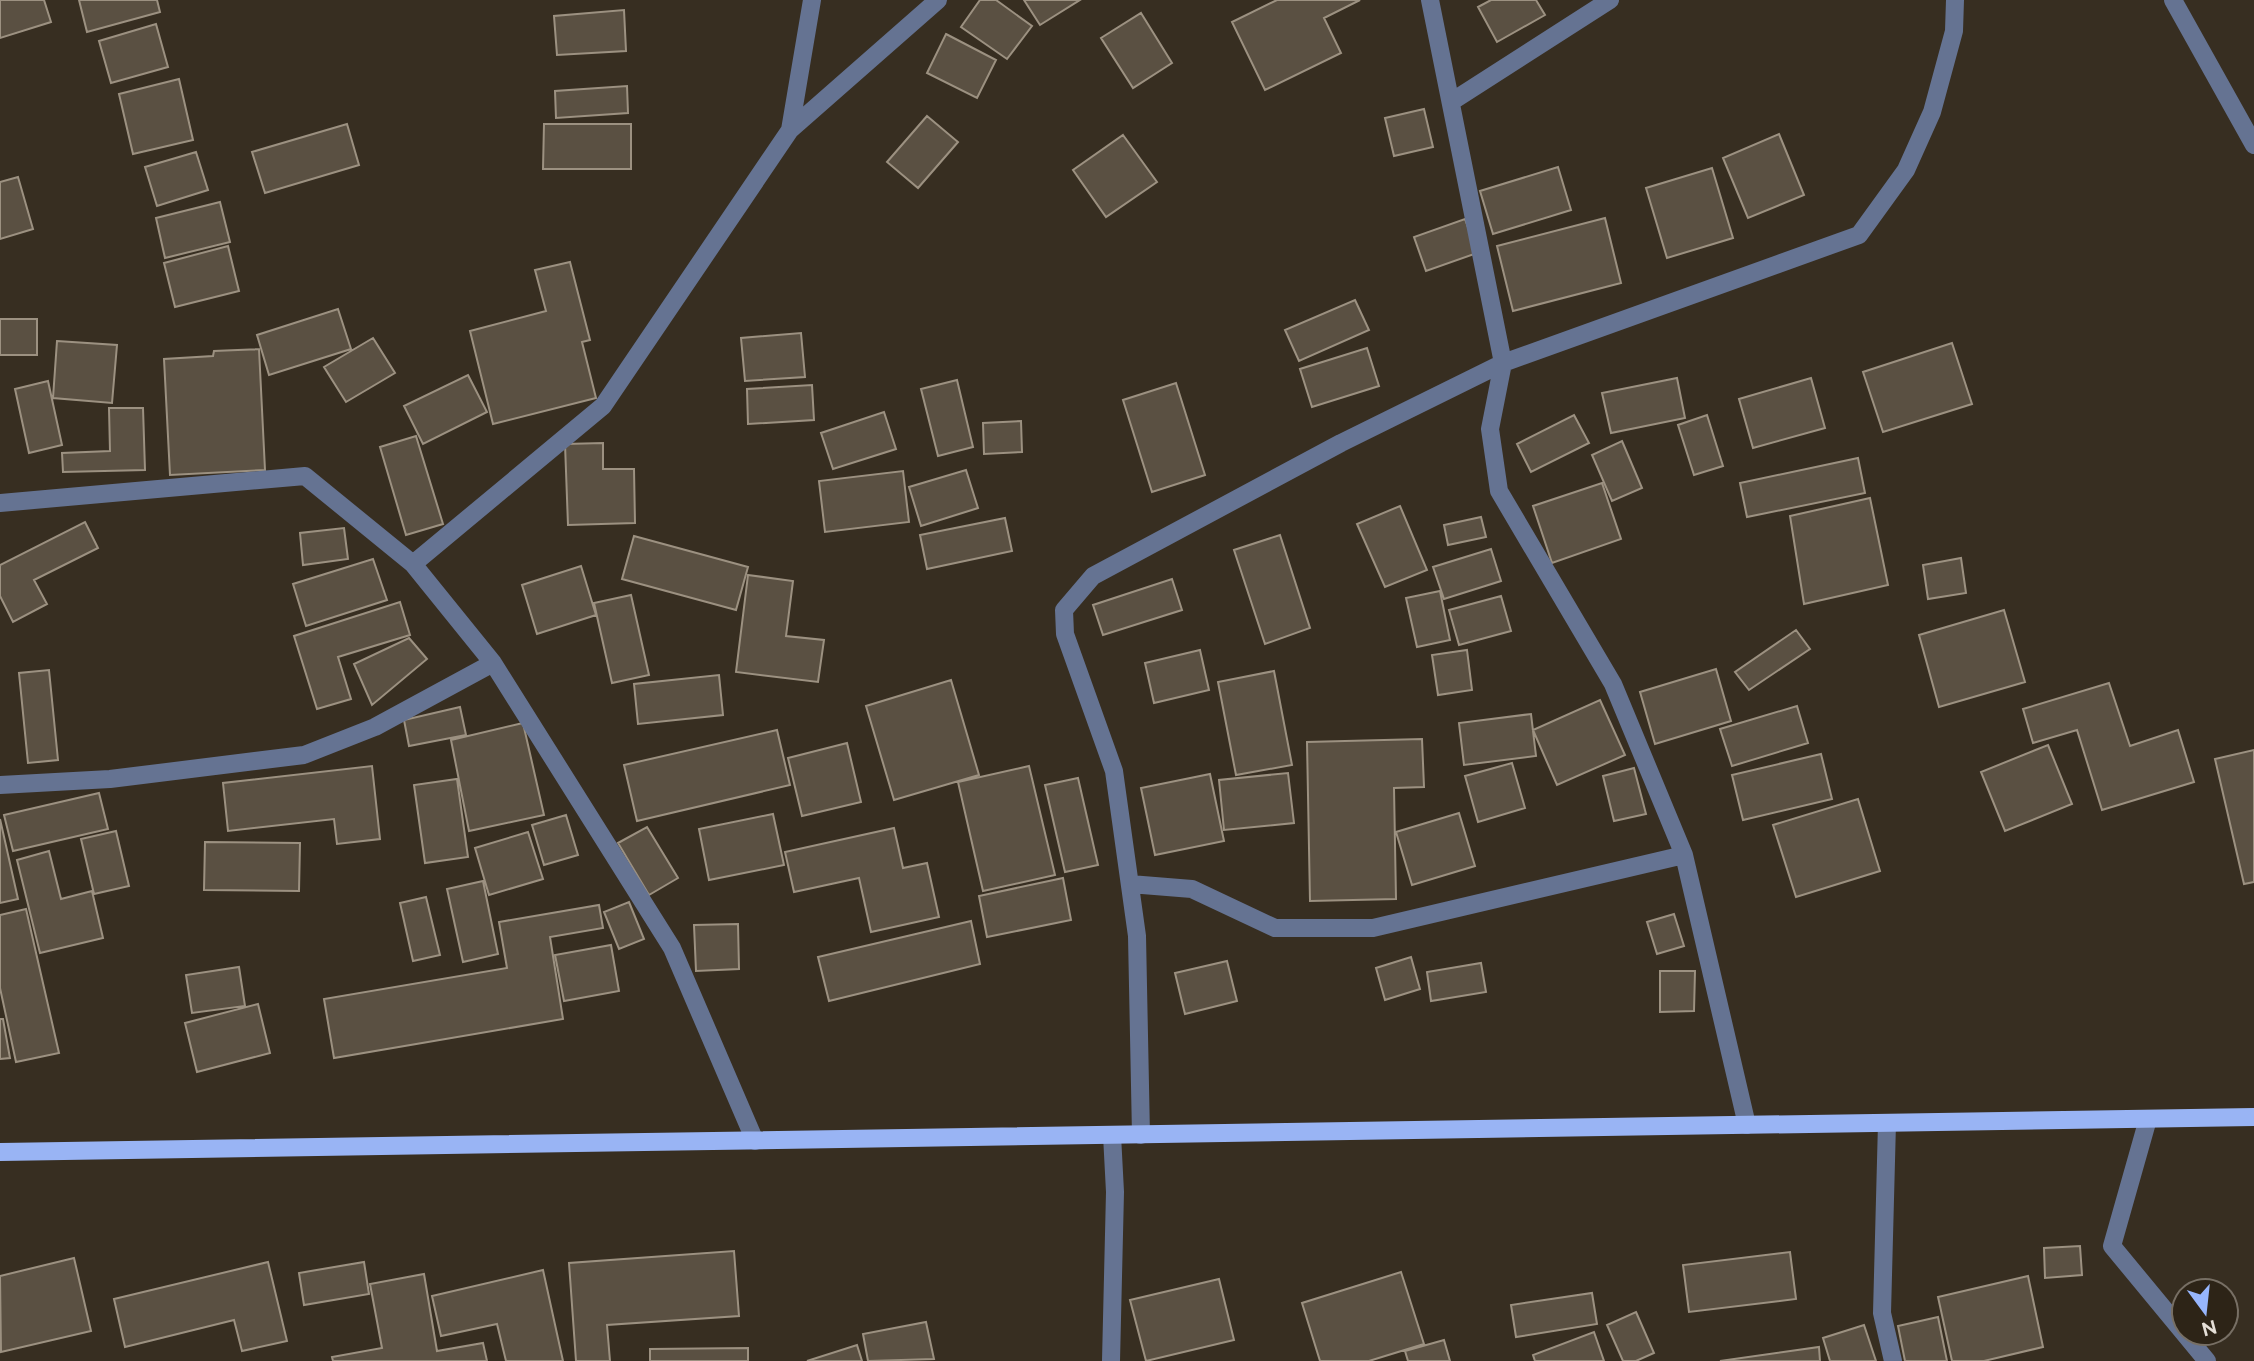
<svg xmlns="http://www.w3.org/2000/svg" width="2254" height="1361" viewBox="0 0 2254 1361" font-family="Raleway,sans-serif">
	<rect width="100%" height="100%" fill="#372e21"/>
	<path fill="#5a5042" stroke="#9c9181" stroke-width="2" d="M 0,0 L 44,0 L 51,22 L 0,38 Z
		M 79,0 L 157,0 L 160,12 L 87,32 Z
		M 980,0 L 996,0 L 1032,26 L 1007,59 L 961,27 Z
		M 1024,0 L 1080,0 L 1040,25 Z
		M 1277,0 L 1360,0 L 1324,18 L 1341,53 L 1265,90 L 1232,22 Z
		M 1491,0 L 1536,0 L 1545,15 L 1497,42 L 1478,7 Z
		M 624,10 L 626,51 L 557,55 L 554,16 Z
		M 1141,13 L 1172,63 L 1133,88 L 1101,38 Z
		M 156,24 L 168,67 L 111,83 L 99,41 Z
		M 946,34 L 996,60 L 977,98 L 927,73 Z
		M 179,79 L 193,140 L 133,154 L 119,94 Z
		M 627,86 L 628,113 L 556,118 L 555,91 Z
		M 1424,109 L 1433,147 L 1394,156 L 1385,118 Z
		M 927,116 L 958,142 L 918,188 L 887,162 Z
		M 347,124 L 359,165 L 265,193 L 252,152 Z
		M 544,124 L 631,124 L 631,169 L 543,169 Z
		M 1779,134 L 1804,195 L 1748,218 L 1723,158 Z
		M 1123,135 L 1157,182 L 1106,217 L 1073,170 Z
		M 196,152 L 208,190 L 157,206 L 145,167 Z
		M 1558,167 L 1571,210 L 1493,234 L 1480,191 Z
		M 1712,168 L 1733,238 L 1667,258 L 1646,188 Z
		M 18,177 L 33,229 L 0,239 L 0,182 Z
		M 220,202 L 230,242 L 165,258 L 156,218 Z
		M 1605,218 L 1621,283 L 1513,311 L 1497,246 Z
		M 1465,219 L 1477,253 L 1426,271 L 1414,237 Z
		M 228,246 L 239,291 L 175,307 L 164,263 Z
		M 570,262 L 590,340 L 582,342 L 596,398 L 493,424 L 470,331 L 546,311 L 535,270 Z
		M 1355,300 L 1369,330 L 1299,361 L 1285,330 Z
		M 338,309 L 351,349 L 269,375 L 257,335 Z
		M 0,319 L 37,319 L 37,355 L 0,355 Z
		M 801,333 L 805,377 L 745,381 L 741,338 Z
		M 373,338 L 395,373 L 346,402 L 324,367 Z
		M 57,341 L 117,345 L 112,403 L 53,398 Z
		M 1952,343 L 1972,404 L 1883,432 L 1863,372 Z
		M 1367,348 L 1379,386 L 1312,407 L 1300,369 Z
		M 259,349 L 265,470 L 170,475 L 164,359 L 213,356 L 214,351 Z
		M 468,375 L 487,412 L 423,444 L 404,406 Z
		M 1677,378 L 1685,418 L 1611,433 L 1602,393 Z
		M 1811,378 L 1825,428 L 1753,448 L 1739,399 Z
		M 957,380 L 973,447 L 938,456 L 921,389 Z
		M 48,381 L 62,445 L 29,453 L 15,389 Z
		M 1176,383 L 1205,475 L 1152,492 L 1123,400 Z
		M 812,385 L 814,420 L 748,424 L 747,389 Z
		M 109,408 L 143,408 L 145,470 L 63,472 L 62,453 L 110,451 Z
		M 884,412 L 896,449 L 833,469 L 821,433 Z
		M 1574,415 L 1589,443 L 1531,472 L 1517,444 Z
		M 1707,415 L 1723,466 L 1694,475 L 1678,425 Z
		M 1021,421 L 1022,452 L 984,454 L 983,423 Z
		M 416,436 L 443,524 L 406,535 L 380,447 Z
		M 1622,441 L 1642,488 L 1612,501 L 1592,455 Z
		M 603,443 L 603,469 L 634,469 L 635,523 L 568,525 L 565,444 Z
		M 1858,458 L 1865,493 L 1747,517 L 1740,483 Z
		M 966,470 L 978,508 L 921,526 L 909,487 Z
		M 903,471 L 909,522 L 825,532 L 819,481 Z
		M 1602,483 L 1621,539 L 1552,563 L 1533,506 Z
		M 1870,498 L 1888,585 L 1804,604 L 1790,516 Z
		M 1400,506 L 1427,570 L 1385,587 L 1357,524 Z
		M 1481,517 L 1486,537 L 1448,545 L 1444,525 Z
		M 1005,518 L 1012,551 L 927,569 L 920,535 Z
		M 85,522 L 98,548 L 34,580 L 47,604 L 13,622 L 0,596 L 0,565 Z
		M 344,528 L 348,559 L 303,565 L 300,533 Z
		M 1280,535 L 1310,628 L 1265,644 L 1234,550 Z
		M 634,536 L 748,567 L 736,610 L 622,579 Z
		M 1491,549 L 1501,581 L 1444,599 L 1433,567 Z
		M 1961,558 L 1966,593 L 1928,599 L 1923,565 Z
		M 373,559 L 387,600 L 306,626 L 293,584 Z
		M 581,566 L 596,615 L 537,634 L 522,585 Z
		M 748,575 L 793,581 L 786,636 L 824,640 L 818,682 L 736,672 Z
		M 1172,579 L 1182,610 L 1103,635 L 1093,605 Z
		M 1440,591 L 1450,640 L 1417,647 L 1406,598 Z
		M 631,595 L 649,675 L 612,683 L 594,603 Z
		M 1501,596 L 1511,631 L 1459,645 L 1449,610 Z
		M 400,602 L 410,635 L 338,657 L 351,699 L 317,709 L 294,636 Z
		M 2004,610 L 2025,682 L 1939,707 L 1919,635 Z
		M 1796,630 L 1810,649 L 1749,690 L 1735,672 Z
		M 409,638 L 427,659 L 372,705 L 354,664 Z
		M 1200,650 L 1209,690 L 1154,703 L 1145,663 Z
		M 1467,650 L 1472,690 L 1438,695 L 1432,655 Z
		M 1716,669 L 1731,721 L 1655,744 L 1640,692 Z
		M 49,670 L 58,760 L 28,763 L 19,673 Z
		M 1274,671 L 1292,765 L 1236,775 L 1218,682 Z
		M 719,675 L 723,715 L 638,724 L 634,684 Z
		M 951,680 L 979,775 L 894,800 L 866,706 Z
		M 2109,683 L 2130,746 L 2178,730 L 2194,782 L 2102,810 L 2077,730 L 2033,743 L 2023,709 Z
		M 1600,700 L 1625,755 L 1557,785 L 1533,730 Z
		M 1797,706 L 1808,743 L 1732,766 L 1720,729 Z
		M 460,707 L 466,735 L 409,746 L 404,720 Z
		M 1531,714 L 1536,756 L 1464,765 L 1459,723 Z
		M 523,723 L 544,815 L 469,831 L 451,740 Z
		M 777,730 L 790,785 L 637,821 L 624,765 Z
		M 1422,739 L 1424,787 L 1394,788 L 1396,899 L 1310,901 L 1307,742 Z
		M 847,743 L 861,802 L 802,816 L 788,758 Z
		M 2048,745 L 2072,804 L 2005,831 L 1981,772 Z
		M 2254,750 L 2254,882 L 2244,884 L 2215,759 Z
		M 1821,754 L 1832,799 L 1743,820 L 1732,775 Z
		M 1512,763 L 1525,808 L 1478,822 L 1465,776 Z
		M 372,766 L 380,839 L 337,844 L 334,819 L 228,831 L 223,783 Z
		M 1029,766 L 1055,875 L 983,891 L 958,782 Z
		M 1634,768 L 1646,814 L 1614,821 L 1603,776 Z
		M 1288,773 L 1294,823 L 1224,830 L 1219,780 Z
		M 1210,774 L 1224,841 L 1155,855 L 1141,788 Z
		M 1078,778 L 1098,865 L 1065,872 L 1045,785 Z
		M 457,779 L 468,857 L 425,863 L 414,785 Z
		M 99,793 L 108,829 L 13,851 L 4,815 Z
		M 1858,799 L 1880,871 L 1796,897 L 1773,825 Z
		M 1459,813 L 1475,866 L 1412,885 L 1396,832 Z
		M 773,814 L 784,865 L 709,880 L 699,829 Z
		M 566,815 L 578,855 L 544,865 L 532,825 Z
		M 0,819 L 18,899 L 0,903 Z
		M 647,827 L 678,878 L 649,895 L 618,843 Z
		M 894,828 L 903,868 L 927,863 L 939,917 L 871,932 L 859,878 L 794,892 L 785,852 Z
		M 116,831 L 129,886 L 94,894 L 81,839 Z
		M 528,832 L 543,879 L 489,895 L 475,848 Z
		M 205,842 L 300,843 L 299,891 L 204,890 Z
		M 49,851 L 61,899 L 92,891 L 103,938 L 40,953 L 17,860 Z
		M 1063,878 L 1071,920 L 987,937 L 979,896 Z
		M 483,881 L 498,954 L 463,962 L 447,889 Z
		M 426,897 L 440,955 L 413,961 L 400,903 Z
		M 629,902 L 644,939 L 619,949 L 604,912 Z
		M 599,905 L 603,928 L 550,937 L 563,1019 L 334,1058 L 324,999 L 507,968 L 499,922 Z
		M 26,909 L 59,1053 L 16,1062 L 0,988 L 0,915 Z
		M 1674,914 L 1684,946 L 1657,954 L 1647,922 Z
		M 971,921 L 980,964 L 829,1001 L 818,957 Z
		M 738,924 L 739,969 L 696,971 L 694,925 Z
		M 611,945 L 619,991 L 564,1001 L 555,955 Z
		M 1411,957 L 1420,989 L 1385,1000 L 1376,968 Z
		M 1227,961 L 1237,1001 L 1185,1014 L 1175,973 Z
		M 1481,963 L 1486,992 L 1431,1001 L 1427,972 Z
		M 239,967 L 245,1006 L 192,1013 L 186,975 Z
		M 1660,971 L 1695,971 L 1694,1011 L 1660,1012 Z
		M 258,1004 L 270,1053 L 197,1072 L 185,1023 Z
		M 0,1019 L 3,1019 L 10,1058 L 0,1059 Z
		M 2080,1246 L 2082,1275 L 2045,1278 L 2044,1248 Z
		M 734,1251 L 739,1316 L 607,1325 L 610,1361 L 576,1361 L 569,1263 Z
		M 1790,1252 L 1796,1299 L 1689,1312 L 1683,1265 Z
		M 74,1258 L 91,1331 L 1,1352 L 0,1276 Z
		M 268,1262 L 287,1341 L 242,1351 L 234,1320 L 125,1347 L 114,1299 Z
		M 364,1262 L 369,1294 L 304,1305 L 299,1273 Z
		M 543,1270 L 563,1361 L 506,1361 L 497,1324 L 441,1336 L 432,1296 Z
		M 1401,1272 L 1424,1344 L 1369,1361 L 1320,1361 L 1302,1303 Z
		M 424,1274 L 437,1351 L 483,1343 L 487,1361 L 333,1361 L 332,1357 L 382,1348 L 370,1284 Z
		M 2028,1276 L 2043,1347 L 1984,1361 L 1952,1361 L 1938,1297 Z
		M 1219,1279 L 1234,1340 L 1146,1361 L 1130,1300 Z
		M 1592,1293 L 1597,1324 L 1516,1337 L 1511,1305 Z
		M 1636,1312 L 1654,1353 L 1636,1361 L 1623,1361 L 1607,1325 Z
		M 1938,1317 L 1947,1361 L 1905,1361 L 1898,1326 Z
		M 926,1322 L 934,1359 L 868,1361 L 863,1334 Z
		M 1864,1325 L 1876,1361 L 1830,1361 L 1823,1338 Z
		M 1594,1332 L 1604,1361 L 1535,1361 L 1533,1355 Z
		M 1444,1340 L 1450,1361 L 1408,1361 L 1405,1351 Z
		M 857,1345 L 862,1361 L 807,1361 Z
		M 1819,1347 L 1820,1361 L 1720,1361 Z
		M 748,1348 L 748,1361 L 650,1361 L 650,1349 Z"/>
	<g fill="none" stroke-linecap="round" stroke-linejoin="round">
		<path stroke="#657392" stroke-width="18" d="M 1430,0 L 1503,363 L 1490,429 L 1499,491 L 1613,684 L 1684,855 L 1747,1125
			M 2173,0 L 2254,145
			M 1451,102 L 1610,0
			M 790,130 L 938,0
			M 0,503 L 305,476 L 413,564 L 493,663 L 672,948 L 755,1141
			M 413,564 L 603,406 L 790,130 L 812,0
			M 0,785 L 110,779 L 304,755 L 375,727 L 493,663
			M 1130,884 L 1192,889 L 1275,928 L 1373,928 L 1684,855
			M 2148,1119 L 2112,1246 L 2207,1361
			M 1887,1123 L 1882,1313 L 1893,1361
			M 1141,1135 L 1137,936 L 1114,771 L 1065,634 L 1064,610 L 1093,576 L 1341,443 L 1503,363 L 1859,235 L 1906,170 L 1932,112 L 1954,31 L 1955,0
			M 1111,1361 L 1115,1192 L 1112,1135"/>
		<path stroke="#99b4f4" stroke-width="18" d="M 0,1152 L 2254,1117"/>
	</g>
	<g transform="translate(2205 1312) rotate(165)"><circle r="33" fill="#2d2417" stroke="#776f64" stroke-width="2"/>
	<path d="M0-5L12 26L0 18L-12 26Z" fill="#97b6fd"/>
	<text y="-10" font-size="19" font-weight="bold" text-anchor="middle" fill="#e5dfd7">N</text>
	</g>
</svg>
